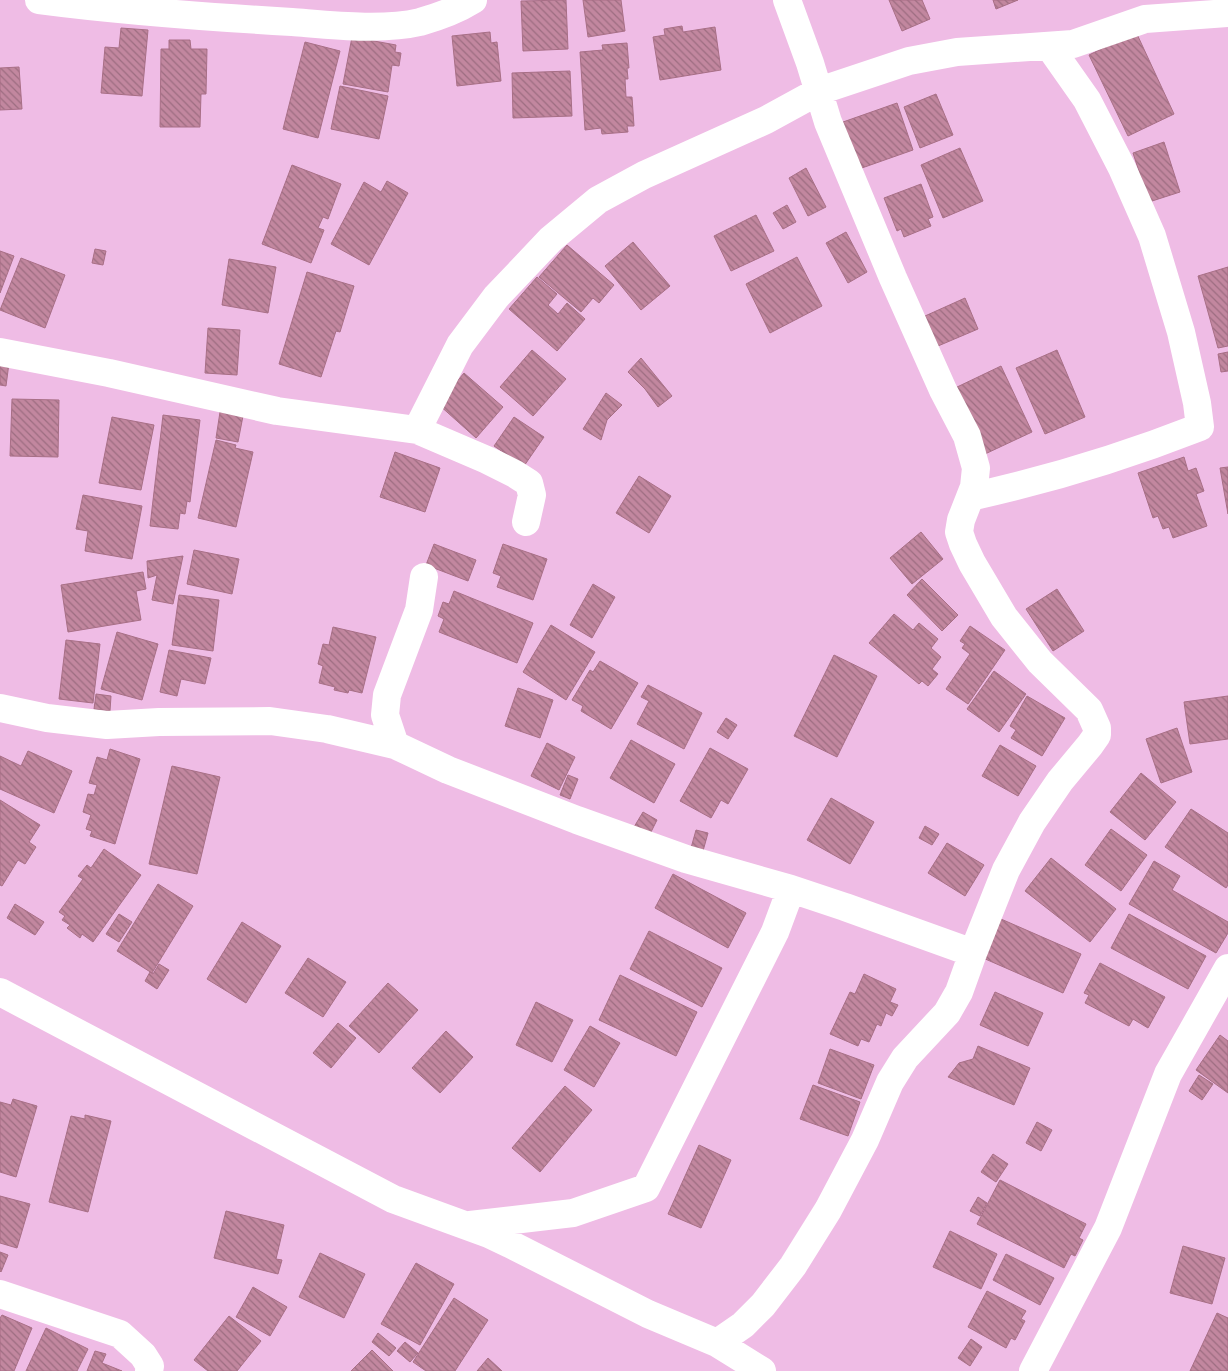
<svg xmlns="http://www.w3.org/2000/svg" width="1228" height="1371" viewBox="0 0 1228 1371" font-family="Manrope,sans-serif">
	<defs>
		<pattern id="building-back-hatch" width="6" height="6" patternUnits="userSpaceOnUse" patternTransform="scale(1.25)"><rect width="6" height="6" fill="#c2879f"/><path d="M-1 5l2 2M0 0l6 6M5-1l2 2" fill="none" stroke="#9d6d81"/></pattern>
	</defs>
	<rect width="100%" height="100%" fill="#efbce5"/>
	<path fill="url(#building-back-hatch)" stroke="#a86f86" d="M 566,0 L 568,49 L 523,51 L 521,1 Z
		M 583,0 L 621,0 L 625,31 L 588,37 Z
		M 889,0 L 922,0 L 930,19 L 902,31 Z
		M 993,0 L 1018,0 L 996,9 Z
		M 682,26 L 683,32 L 715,27 L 721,70 L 660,80 L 653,37 L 665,35 L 664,29 Z
		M 121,28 L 148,30 L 142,96 L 101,93 L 105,47 L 119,48 Z
		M 490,32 L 491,43 L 497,42 L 501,81 L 457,86 L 452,36 Z
		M 1136,32 L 1174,114 L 1128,136 L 1089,55 Z
		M 352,37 L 396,45 L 395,52 L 401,53 L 399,66 L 392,65 L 388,92 L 343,84 Z
		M 169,40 L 190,40 L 191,49 L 207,49 L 206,94 L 201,94 L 200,127 L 160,127 L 161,49 L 169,49 Z
		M 305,42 L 340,51 L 318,138 L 283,129 Z
		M 627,43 L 629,68 L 627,68 L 628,79 L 625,79 L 626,97 L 632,97 L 634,126 L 627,126 L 628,132 L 602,134 L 601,128 L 585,130 L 580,52 L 603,50 L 602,45 Z
		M 19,67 L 22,109 L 0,110 L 0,68 Z
		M 570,71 L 572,116 L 513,118 L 512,73 Z
		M 340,86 L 388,96 L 379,139 L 331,129 Z
		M 936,94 L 953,135 L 920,148 L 904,107 Z
		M 897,103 L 913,150 L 859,169 L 843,122 Z
		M 1164,142 L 1180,192 L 1149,202 L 1133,153 Z
		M 960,148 L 983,201 L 943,218 L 921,165 Z
		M 292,165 L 341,184 L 328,219 L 323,217 L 318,228 L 324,230 L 311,263 L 262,244 Z
		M 806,168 L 826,207 L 808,216 L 789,178 Z
		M 387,181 L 408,193 L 369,265 L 331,244 L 364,182 L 381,192 Z
		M 921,184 L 933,217 L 928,219 L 931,226 L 904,237 L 901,229 L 897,231 L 884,198 Z
		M 787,205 L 796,222 L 783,229 L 773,213 Z
		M 756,215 L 774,251 L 731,271 L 714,236 Z
		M 846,232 L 867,272 L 848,283 L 826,243 Z
		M 633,242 L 670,286 L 641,310 L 605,266 Z
		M 567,245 L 614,285 L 599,303 L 593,298 L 581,312 L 539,277 Z
		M 95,249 L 106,251 L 103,265 L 92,263 Z
		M 0,251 L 14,256 L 0,293 Z
		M 797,257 L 822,306 L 770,333 L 746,284 Z
		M 21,258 L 65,275 L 45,328 L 0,310 Z
		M 229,259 L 276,267 L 268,313 L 222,305 Z
		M 1228,267 L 1228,346 L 1218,348 L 1198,276 Z
		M 307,272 L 354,286 L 340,332 L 336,331 L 321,377 L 279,364 Z
		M 537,277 L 557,294 L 548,305 L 558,314 L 567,303 L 585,319 L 557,351 L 509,309 Z
		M 965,298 L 978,329 L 938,346 L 925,316 Z
		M 208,328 L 240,330 L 237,375 L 205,373 Z
		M 532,350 L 566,379 L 533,416 L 500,387 Z
		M 1057,350 L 1085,417 L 1045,434 L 1016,368 Z
		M 1228,352 L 1228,371 L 1221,372 L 1218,354 Z
		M 641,358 L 672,396 L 658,407 L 645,389 L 628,372 Z
		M 0,361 L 9,363 L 6,386 L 0,385 Z
		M 1001,366 L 1032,432 L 985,454 L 955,388 Z
		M 464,373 L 503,407 L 476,438 L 438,404 Z
		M 606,393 L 622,405 L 607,420 L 601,440 L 583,429 Z
		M 12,399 L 59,400 L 58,457 L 10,456 Z
		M 220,412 L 243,416 L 238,442 L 216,438 Z
		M 163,415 L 200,420 L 190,502 L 187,501 L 185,514 L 180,513 L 178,529 L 150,526 Z
		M 112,417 L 154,425 L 141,490 L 99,483 Z
		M 514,417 L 544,437 L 524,466 L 494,446 Z
		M 216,440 L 236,445 L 235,448 L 253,452 L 236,527 L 198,518 Z
		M 395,452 L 440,468 L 425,512 L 380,497 Z
		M 1184,457 L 1188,471 L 1196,468 L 1204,491 L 1196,494 L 1207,526 L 1173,538 L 1169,527 L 1163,529 L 1158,516 L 1153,518 L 1138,473 Z
		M 1228,467 L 1228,514 L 1220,468 Z
		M 639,476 L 671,496 L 649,533 L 616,513 Z
		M 83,495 L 142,506 L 132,559 L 85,551 L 88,531 L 76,529 Z
		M 921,532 L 943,559 L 912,584 L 890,558 Z
		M 434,544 L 476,560 L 468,581 L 426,565 Z
		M 503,544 L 547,559 L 533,600 L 497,587 L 501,576 L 493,573 Z
		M 194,550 L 239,559 L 232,594 L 187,584 Z
		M 183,556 L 173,604 L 152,600 L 157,575 L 148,578 L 147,561 Z
		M 143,572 L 146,589 L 136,591 L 141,620 L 68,632 L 61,585 Z
		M 922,579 L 958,615 L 942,631 L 907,595 Z
		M 593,584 L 615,597 L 592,638 L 570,625 Z
		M 1057,589 L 1084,631 L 1053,651 L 1026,609 Z
		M 454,591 L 533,623 L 517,663 L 439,632 L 444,619 L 438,616 L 443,602 L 449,604 Z
		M 179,595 L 219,600 L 213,651 L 172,645 Z
		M 894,614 L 913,630 L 919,623 L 938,639 L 931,648 L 941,657 L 932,669 L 938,674 L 928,686 L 922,681 L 919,684 L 869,643 Z
		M 551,625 L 595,652 L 566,700 L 523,672 Z
		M 970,626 L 1005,650 L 968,704 L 946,689 L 970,654 L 962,648 L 965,644 L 960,641 Z
		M 333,627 L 376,637 L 362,693 L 349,690 L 348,693 L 334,690 L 335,687 L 319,683 L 323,666 L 318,664 L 323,644 L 329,645 Z
		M 117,632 L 158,644 L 142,700 L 101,689 Z
		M 66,640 L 100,644 L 93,703 L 59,699 Z
		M 169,650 L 211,658 L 205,684 L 181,679 L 177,696 L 160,692 Z
		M 834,655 L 877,676 L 837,757 L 794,736 Z
		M 600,661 L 638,683 L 611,729 L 581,711 L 583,706 L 572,700 L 590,670 L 593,672 Z
		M 994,671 L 1026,694 L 999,732 L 967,709 Z
		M 648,685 L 702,713 L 684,749 L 637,724 L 649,701 L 641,697 Z
		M 518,688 L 553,700 L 540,738 L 505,726 Z
		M 96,694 L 111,696 L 110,711 L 94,709 Z
		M 1027,696 L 1065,718 L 1042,756 L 1011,738 L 1016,730 L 1010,726 Z
		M 1228,696 L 1228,739 L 1190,744 L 1184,702 Z
		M 726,718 L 737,725 L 728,739 L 717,732 Z
		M 1177,728 L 1192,772 L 1161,783 L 1146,739 Z
		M 631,740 L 675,764 L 654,803 L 610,778 Z
		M 547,743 L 575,757 L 559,790 L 531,776 Z
		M 1000,745 L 1036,766 L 1018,796 L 982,776 Z
		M 710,748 L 748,769 L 728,804 L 721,800 L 711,818 L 680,801 Z
		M 110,749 L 140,759 L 115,844 L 90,836 L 92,831 L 86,829 L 91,815 L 83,812 L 88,794 L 94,795 L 97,785 L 89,783 L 97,757 L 107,760 Z
		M 28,751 L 72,771 L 54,813 L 0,789 L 0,756 L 21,766 Z
		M 172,766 L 220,777 L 197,874 L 149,864 Z
		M 1141,773 L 1176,802 L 1145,840 L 1110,812 Z
		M 568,775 L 578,779 L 570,799 L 560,795 Z
		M 831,798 L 874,822 L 850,864 L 807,840 Z
		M 0,800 L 40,825 L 29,842 L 36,847 L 25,864 L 18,860 L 2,886 L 0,885 Z
		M 1191,809 L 1228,833 L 1228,885 L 1226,888 L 1165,847 Z
		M 643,812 L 657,820 L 649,836 L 634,827 Z
		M 925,826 L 939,834 L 932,845 L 919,838 Z
		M 1111,829 L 1147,855 L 1121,891 L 1085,865 Z
		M 696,830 L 708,833 L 703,851 L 691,848 Z
		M 947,843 L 984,865 L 965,896 L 928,873 Z
		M 104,849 L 141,875 L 93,942 L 82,934 L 80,938 L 67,928 L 70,925 L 62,920 L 65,916 L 59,912 L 83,879 L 78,876 L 87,865 L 91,868 Z
		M 1051,858 L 1116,909 L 1090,942 L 1025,891 Z
		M 1154,861 L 1180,876 L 1172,890 L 1228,922 L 1228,933 L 1216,953 L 1129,904 Z
		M 673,874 L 746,913 L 728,948 L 655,908 Z
		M 158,884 L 193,906 L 152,973 L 117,951 Z
		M 15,904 L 44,922 L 35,935 L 7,918 Z
		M 119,914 L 132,922 L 119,942 L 106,934 Z
		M 1129,914 L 1206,956 L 1188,989 L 1111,948 Z
		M 1001,919 L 1081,954 L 1063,993 L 983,958 Z
		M 242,922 L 281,946 L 246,1003 L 207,979 Z
		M 649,931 L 722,968 L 702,1007 L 630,969 Z
		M 308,958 L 346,982 L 323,1017 L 285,993 Z
		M 1100,963 L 1165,997 L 1148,1028 L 1133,1019 L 1129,1026 L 1085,1003 L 1089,995 L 1084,993 Z
		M 159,964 L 169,970 L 157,989 L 145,981 L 150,972 L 153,974 Z
		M 864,974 L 896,989 L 890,1002 L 898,1005 L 892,1016 L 886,1013 L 881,1026 L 877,1024 L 869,1042 L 861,1039 L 858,1046 L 830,1034 L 850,992 L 855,994 Z
		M 620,975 L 697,1012 L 676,1056 L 599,1020 Z
		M 388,983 L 418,1010 L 379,1053 L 349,1026 Z
		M 995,992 L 1043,1013 L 1028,1046 L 980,1025 Z
		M 536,1002 L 573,1020 L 552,1062 L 516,1045 Z
		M 338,1023 L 356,1038 L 331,1068 L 313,1053 Z
		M 590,1026 L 620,1043 L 594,1087 L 564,1070 Z
		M 446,1031 L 473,1057 L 440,1093 L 412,1068 Z
		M 1220,1035 L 1228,1041 L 1228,1093 L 1196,1070 Z
		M 978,1046 L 1030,1068 L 1014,1105 L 948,1077 L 959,1063 L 973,1059 Z
		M 830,1049 L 874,1065 L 861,1099 L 818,1083 Z
		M 1199,1075 L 1213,1084 L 1202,1100 L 1189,1091 Z
		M 813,1085 L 860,1102 L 848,1136 L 800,1119 Z
		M 565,1086 L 592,1110 L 540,1172 L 512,1148 Z
		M 13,1099 L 37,1106 L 16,1177 L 0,1172 L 0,1102 L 11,1105 Z
		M 85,1115 L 111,1121 L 88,1212 L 49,1202 L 71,1116 L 85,1119 Z
		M 1037,1122 L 1052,1130 L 1041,1151 L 1026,1143 Z
		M 699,1145 L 731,1160 L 701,1228 L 668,1214 Z
		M 993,1154 L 1008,1164 L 996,1182 L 981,1172 Z
		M 1000,1180 L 1086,1224 L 1079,1238 L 1083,1240 L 1075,1256 L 1071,1254 L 1064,1268 L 977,1224 Z
		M 0,1196 L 30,1204 L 17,1248 L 0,1243 Z
		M 978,1197 L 987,1203 L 980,1216 L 970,1211 Z
		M 226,1211 L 284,1225 L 276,1259 L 282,1260 L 278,1274 L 214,1258 Z
		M 950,1231 L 997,1254 L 981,1289 L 933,1267 Z
		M 1183,1246 L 1225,1258 L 1212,1304 L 1170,1293 Z
		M 0,1252 L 8,1255 L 1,1272 L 0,1271 Z
		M 320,1253 L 365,1274 L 344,1318 L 299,1297 Z
		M 1006,1254 L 1054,1278 L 1040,1305 L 993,1280 Z
		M 416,1263 L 454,1284 L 420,1345 L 381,1324 Z
		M 253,1287 L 287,1307 L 270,1336 L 236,1317 Z
		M 987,1291 L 1026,1311 L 1021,1319 L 1025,1321 L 1015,1340 L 1011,1338 L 1006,1348 L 968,1327 Z
		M 454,1298 L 488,1320 L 455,1371 L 426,1371 L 413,1362 Z
		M 1217,1313 L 1228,1318 L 1228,1371 L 1190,1371 Z
		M 2,1315 L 32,1328 L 14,1371 L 0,1371 L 0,1318 Z
		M 229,1316 L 261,1341 L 237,1371 L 208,1371 L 194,1360 Z
		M 46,1328 L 88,1349 L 77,1371 L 26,1371 Z
		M 378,1333 L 396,1348 L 389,1356 L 372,1342 Z
		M 971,1339 L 982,1347 L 970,1366 L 958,1358 Z
		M 405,1342 L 418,1353 L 410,1362 L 397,1351 Z
		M 372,1350 L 393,1371 L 351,1371 Z
		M 95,1351 L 106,1354 L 102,1363 L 122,1371 L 87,1371 Z
		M 488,1358 L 502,1371 L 477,1371 Z"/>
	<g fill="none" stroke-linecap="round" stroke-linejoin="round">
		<path stroke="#fff" stroke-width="28" d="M 39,0 C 123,11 207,17 292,22 C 331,25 382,31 420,22 C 438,17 457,10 473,0
			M 0,352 L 109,373 L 277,411 L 417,430 L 487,460 L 515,474 L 529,483 L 532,495 L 526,522
			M 417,430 L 460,345 L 496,297 L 551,239 L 598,200 L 644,175 L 766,120 L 819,91 L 909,61 L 957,52 L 1073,44 L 1145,19 L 1228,13
			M 970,497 C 1048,480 1126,456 1200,427 L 1197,403 L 1181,332 L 1152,236 L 1122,168 L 1087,100 L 1049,46
			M 0,708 L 47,718 L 107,725 L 159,722 L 270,721 L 327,729 L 395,745 L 448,770 L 577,820 L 686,859 L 791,889 L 845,907 L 973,953
			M 395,745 L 385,715 L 387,695 L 419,610 L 424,577
			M 0,992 L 393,1199 L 489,1234 L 510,1244 L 648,1314 L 717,1343 L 762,1371
			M 470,1225 L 573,1213 L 646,1188 L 775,932 L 791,889
			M 0,1294 L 120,1334 L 143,1355 L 150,1366 L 149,1371
			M 717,1343 L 743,1325 L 763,1305 L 793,1266 L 828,1210 L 865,1140 L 890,1082 L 905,1058 L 947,1013 L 959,992 L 973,953 L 1006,870 L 1032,822 L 1060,781 L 1090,745 L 1097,735 L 1097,728 L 1089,710 L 1040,662 L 1004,617 L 972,563 L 963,544 L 959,532 L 961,520 L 974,487 L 976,468 L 967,436 L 943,390 L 893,278 L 828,122 L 810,63 L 787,0
			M 1033,1371 L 1108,1228 L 1168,1074 L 1228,968"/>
	</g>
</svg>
